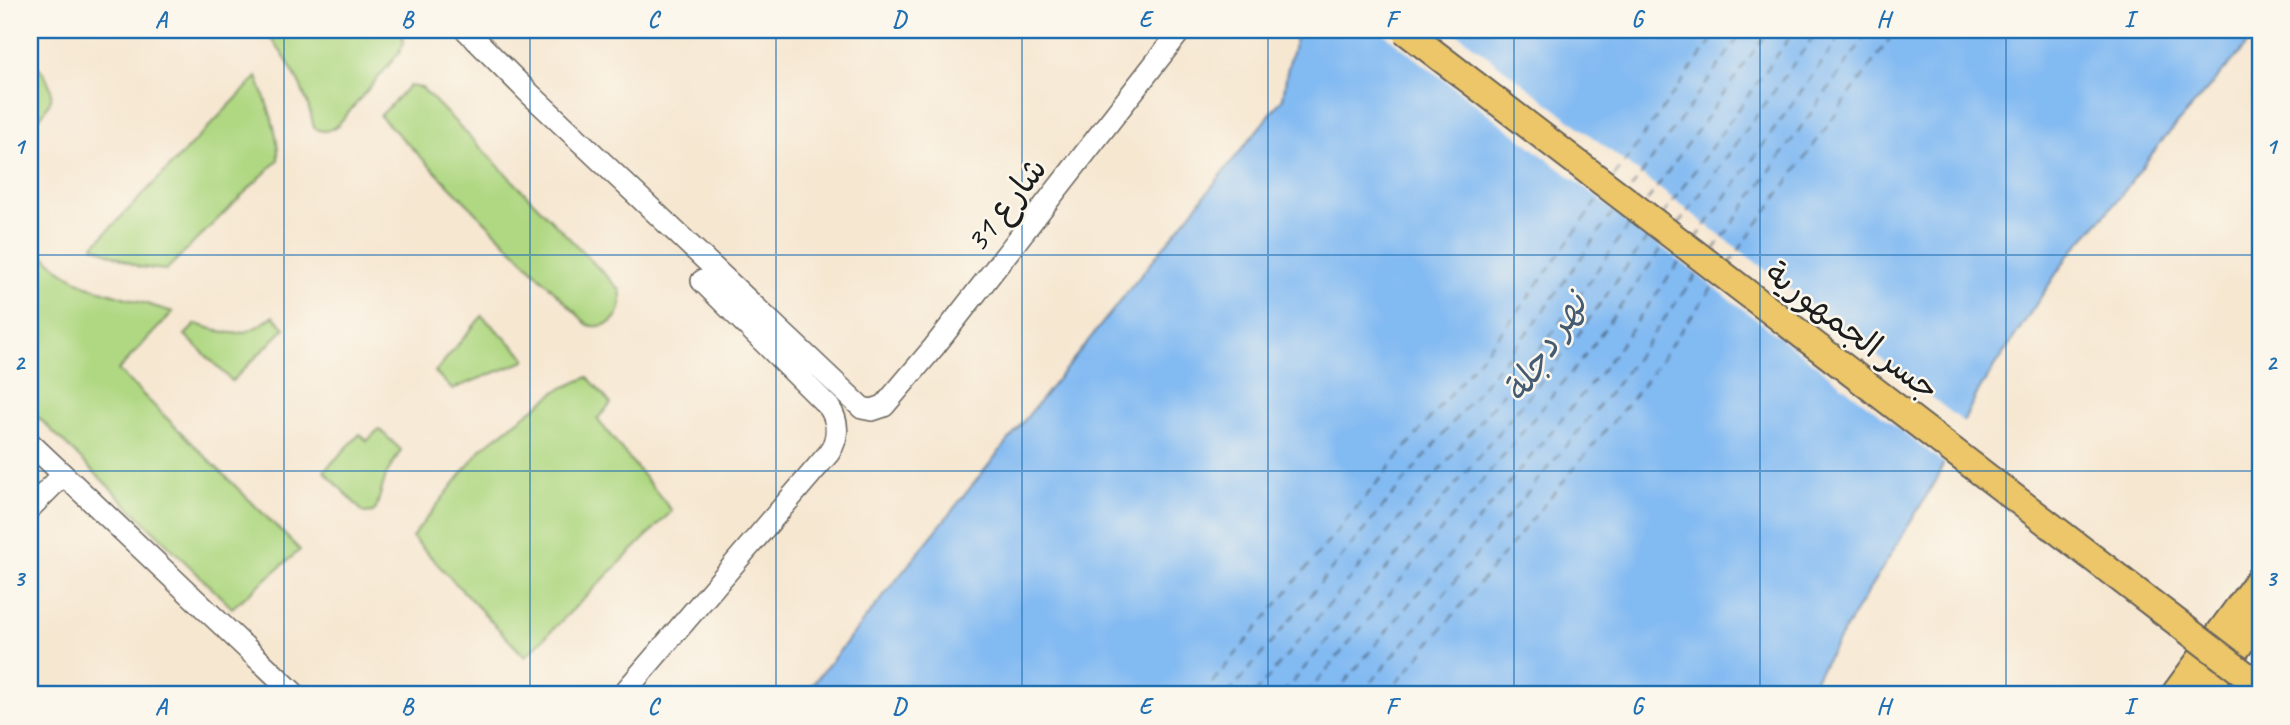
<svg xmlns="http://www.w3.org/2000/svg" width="2290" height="725" viewBox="0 0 2290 725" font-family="Caveat,'Playpen Sans Arabic',sans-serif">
	<rect width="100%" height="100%" fill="#fbf7ec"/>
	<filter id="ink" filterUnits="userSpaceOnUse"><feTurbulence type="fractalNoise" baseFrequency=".0143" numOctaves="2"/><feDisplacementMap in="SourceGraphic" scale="14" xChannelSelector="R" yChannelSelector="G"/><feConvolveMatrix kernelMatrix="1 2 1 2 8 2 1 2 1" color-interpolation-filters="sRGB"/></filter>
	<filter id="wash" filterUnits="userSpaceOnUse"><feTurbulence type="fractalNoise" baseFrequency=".00686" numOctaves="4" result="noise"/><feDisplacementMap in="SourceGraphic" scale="28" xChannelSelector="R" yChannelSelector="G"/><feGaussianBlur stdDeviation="1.57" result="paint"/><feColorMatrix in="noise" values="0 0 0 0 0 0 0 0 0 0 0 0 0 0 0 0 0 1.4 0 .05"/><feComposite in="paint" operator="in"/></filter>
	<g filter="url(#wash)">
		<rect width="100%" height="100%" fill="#f6e7d1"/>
		<path fill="#b0d883" stroke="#667a50" stroke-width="2" d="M 264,30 L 401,30 L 404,42 L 399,53 L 337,126 C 328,131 324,133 314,128 C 307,91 288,58 264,30 Z
			M 30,56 C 58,91 59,95 30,130 Z
			M 257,77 C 266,100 280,136 278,160 L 166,270 L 139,267 L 93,246 Z
			M 409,86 L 422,88 L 620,290 C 625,312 612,331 588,325 L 380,116 Z
			M 30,249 L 40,252 L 59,269 L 87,286 L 173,312 L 118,370 L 300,550 L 232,608 L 30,409 Z
			M 273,316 L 285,328 L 232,381 L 185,335 L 196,324 C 232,335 242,340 273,316 Z
			M 482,316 L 525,357 L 525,361 L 452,389 L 435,372 Z
			M 588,377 L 611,404 L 597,419 L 672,511 L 525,657 L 412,537 L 482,448 L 558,390 Z
			M 379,429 L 401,450 L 386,475 L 376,509 L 373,512 L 364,513 L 324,471 L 360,434 L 367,441 Z"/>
		<path fill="#82baf2" stroke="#4f6b87" stroke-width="2" d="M 1298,30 L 2260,30 L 2161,142 L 2116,202 L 2068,256 L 1978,392 L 1956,435 L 1936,480 L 1805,695 L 804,695 L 1283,98 L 1287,71 Z"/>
		<path fill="#f6e7d1" d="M 1379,30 L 1453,30 L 1965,423 L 1946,465 Z"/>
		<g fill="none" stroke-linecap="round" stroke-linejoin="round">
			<path stroke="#455b72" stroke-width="2" stroke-dasharray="9 7" stroke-linecap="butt" d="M 1614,177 L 1719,30
				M 1631,189 L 1744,30
				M 1647,201 L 1769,30
				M 1663,215 L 1795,30
				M 1678,225 L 1818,30
				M 1696,239 L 1845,30
				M 1714,250 L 1870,30
				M 1729,264 L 1896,30
				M 1202,695 L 1517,313 L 1601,196
				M 1228,695 L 1534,324 L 1617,207
				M 1254,695 L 1551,335 L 1633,220
				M 1282,695 L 1570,346 L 1650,234
				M 1306,695 L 1585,356 L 1665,244
				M 1334,695 L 1604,368 L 1682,258
				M 1361,695 L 1621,379 L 1698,272
				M 1387,695 L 1639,390 L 1715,283"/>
		</g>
	</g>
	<g filter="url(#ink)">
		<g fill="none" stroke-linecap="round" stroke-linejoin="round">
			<defs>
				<path id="minor" d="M 466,30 L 528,92 L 862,408 L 872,410 L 884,406 L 934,347 L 1181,30
					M 30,443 L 296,695
					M 30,508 L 63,475
					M 622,695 L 829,453 C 839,437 839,422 829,407 L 702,281"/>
				<path id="major" d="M 2174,695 L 2260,578
					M 2202,695 L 2260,617"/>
			</defs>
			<use href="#minor" stroke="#68635b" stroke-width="24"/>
			<use href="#major" stroke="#68635b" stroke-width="30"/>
			<use href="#minor" stroke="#fff" stroke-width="21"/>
			<use href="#major" stroke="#ecc669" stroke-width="26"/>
			<defs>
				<path id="major-bridge" d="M 1404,30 L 2260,686"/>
			</defs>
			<use href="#major-bridge" stroke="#68635b" stroke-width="30" stroke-linecap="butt"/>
			<use href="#major-bridge" stroke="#ecc669" stroke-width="26"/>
		</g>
	</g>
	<path fill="none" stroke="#1f6fb2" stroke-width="2" stroke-opacity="0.55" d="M 284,30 L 284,695M 530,30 L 530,695M 776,30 L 776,695M 1022,30 L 1022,695M 1268,30 L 1268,695M 1514,30 L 1514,695M 1760,30 L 1760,695M 2006,30 L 2006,695M 30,255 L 2260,255M 30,471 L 2260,471"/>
	<g text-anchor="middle" stroke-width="5" stroke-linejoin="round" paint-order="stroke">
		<g font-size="33" fill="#1c1c1c" stroke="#fbf7ec">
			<text transform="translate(1005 204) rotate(-52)" y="12">شارع 31</text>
			<text transform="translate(1853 330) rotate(37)" y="12">جسر الجمهورية</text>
		</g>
		<g font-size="35" font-style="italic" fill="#455b72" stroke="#fbf7ec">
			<text transform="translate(1545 347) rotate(-57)" y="12">نهر دجلة</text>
		</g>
	</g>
	<rect width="2290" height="725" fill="none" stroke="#fbf7ec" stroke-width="77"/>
	<rect x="38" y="38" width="2214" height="648" fill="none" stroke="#1f6fb2" stroke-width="2.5"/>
	<g font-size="23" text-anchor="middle" font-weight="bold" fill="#1f6fb2">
		<text x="161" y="27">A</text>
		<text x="407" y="27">B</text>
		<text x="653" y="27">C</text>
		<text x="899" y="27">D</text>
		<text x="1145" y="27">E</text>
		<text x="1391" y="27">F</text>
		<text x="1637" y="27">G</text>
		<text x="1883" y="27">H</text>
		<text x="2129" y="27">I</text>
		<text x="19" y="154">1</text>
		<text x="2271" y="154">1</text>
		<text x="19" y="370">2</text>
		<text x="2271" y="370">2</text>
		<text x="19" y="586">3</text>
		<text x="2271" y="586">3</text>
		<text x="161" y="714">A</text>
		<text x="407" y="714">B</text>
		<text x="653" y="714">C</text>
		<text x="899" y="714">D</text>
		<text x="1145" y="714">E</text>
		<text x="1391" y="714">F</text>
		<text x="1637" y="714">G</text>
		<text x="1883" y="714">H</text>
		<text x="2129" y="714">I</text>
	</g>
</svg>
